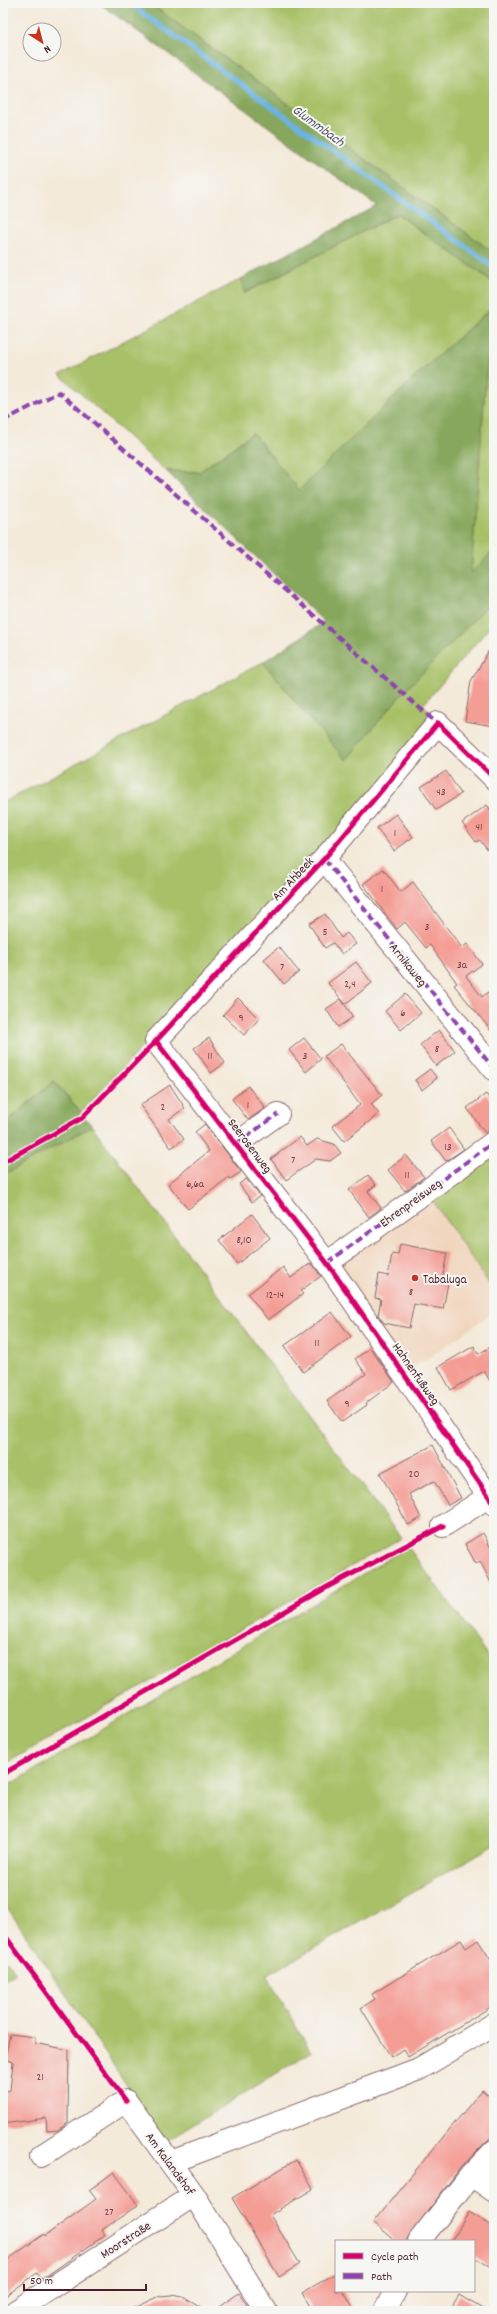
<svg xmlns="http://www.w3.org/2000/svg" width="497" height="2314" viewBox="0 0 497 2314" font-family="Dekko,sans-serif">
	<rect width="100%" height="100%" fill="#f6f6f2"/>
	<filter id="ink" filterUnits="userSpaceOnUse"><feTurbulence type="fractalNoise" baseFrequency=".025" numOctaves="2"/><feDisplacementMap in="SourceGraphic" scale="8" xChannelSelector="R" yChannelSelector="G"/><feConvolveMatrix kernelMatrix="1 2 1 2 8 2 1 2 1" color-interpolation-filters="sRGB"/></filter>
	<filter id="wash" filterUnits="userSpaceOnUse"><feTurbulence type="fractalNoise" baseFrequency=".012" numOctaves="4" result="noise"/><feDisplacementMap in="SourceGraphic" scale="16" xChannelSelector="R" yChannelSelector="G"/><feGaussianBlur stdDeviation="0.9" result="paint"/><feColorMatrix in="noise" values="0 0 0 0 0 0 0 0 0 0 0 0 0 0 0 0 0 1.4 0 .05"/><feComposite in="paint" operator="in"/></filter>
	<g filter="url(#wash)">
		<rect width="100%" height="100%" fill="#f4eada"/>
		<path fill="#f1d5bd" d="M 431,1198 L 494,1291 L 494,1312 L 409,1371 L 335,1266 Z"/>
		<path fill="#a8c167" stroke="#797049" d="M 149,3 L 494,3 L 494,253 Z
			M 397,214 L 489,279 L 494,285 L 494,550 L 471,573 L 490,309 L 419,373 L 299,491 L 253,433 L 199,472 L 166,471 L 60,375 L 241,279 L 245,293 Z
			M 494,599 L 494,622 L 423,705 L 438,719 L 320,857 L 81,1112 L 54,1081 L 7,1122 L 3,1118 L 3,803 L 263,662 L 307,716 L 346,760 L 400,696 Z
			M 92,1126 L 401,1538 L 3,1765 L 3,1175 Z
			M 494,1151 L 494,1291 L 431,1198 Z
			M 408,1547 L 494,1664 L 494,1845 L 267,1975 L 311,2052 L 165,2142 L 3,1901 L 3,1789 Z
			M 3,1956 L 16,1973 L 3,1981 Z"/>
		<path fill="#86a75c" stroke="#686344" d="M 99,3 L 149,3 L 494,253 L 494,285 L 489,279 L 397,214 L 244,293 L 241,279 L 377,206 Z
			M 491,309 L 471,573 L 494,550 L 494,599 L 400,696 L 346,760 L 307,716 L 263,662 L 324,622 L 166,471 L 199,472 L 253,433 L 299,490 L 419,373 Z
			M 54,1081 L 92,1126 L 3,1175 L 3,1125 Z"/>
		<g fill="none" stroke-linecap="round" stroke-linejoin="round">
			<path stroke="#6ab3e2" stroke-width="5" d="M 129,3 L 494,267"/>
		</g>
		<g id="blocks">
			<path fill="#f49d95" d="M 494,642 L 494,726 L 465,721 L 471,681 Z
				M 446,771 L 461,794 L 436,810 L 421,787 Z
				M 487,805 L 494,814 L 494,859 L 480,840 L 476,842 L 462,823 Z
				M 396,814 L 413,837 L 394,851 L 377,828 Z
				M 383,869 L 401,892 L 413,882 L 462,948 L 467,944 L 482,964 L 466,976 L 482,997 L 494,987 L 494,1034 L 454,985 L 457,983 L 430,945 L 426,948 L 405,922 L 397,929 L 363,884 Z
				M 325,914 L 341,938 L 347,933 L 356,944 L 342,954 L 333,943 L 325,948 L 309,924 Z
				M 279,947 L 299,972 L 284,984 L 264,959 Z
				M 356,962 L 372,983 L 345,1004 L 328,983 Z
				M 405,994 L 421,1013 L 401,1030 L 385,1011 Z
				M 238,998 L 259,1019 L 244,1035 L 223,1015 Z
				M 341,999 L 353,1017 L 338,1027 L 326,1009 Z
				M 439,1030 L 455,1051 L 436,1066 L 420,1045 Z
				M 209,1038 L 225,1063 L 211,1073 L 194,1048 Z
				M 304,1038 L 321,1059 L 306,1072 L 289,1050 Z
				M 341,1044 L 382,1095 L 371,1104 L 379,1114 L 344,1141 L 332,1126 L 360,1105 L 324,1056 Z
				M 430,1069 L 437,1078 L 422,1090 L 415,1080 Z
				M 170,1085 L 185,1108 L 169,1119 L 184,1139 L 171,1148 L 140,1105 Z
				M 248,1086 L 265,1108 L 248,1120 L 232,1099 Z
				M 486,1094 L 494,1105 L 494,1126 L 485,1133 L 467,1108 Z
				M 205,1124 L 241,1172 L 230,1179 L 229,1177 L 188,1209 L 168,1184 L 209,1151 L 195,1132 Z
				M 449,1128 L 464,1149 L 446,1161 L 431,1141 Z
				M 300,1137 L 307,1146 L 317,1139 L 334,1144 L 341,1153 L 330,1161 L 316,1159 L 286,1180 L 271,1159 Z
				M 406,1155 L 424,1177 L 405,1191 L 388,1170 Z
				M 368,1175 L 376,1185 L 368,1191 L 381,1208 L 369,1217 L 349,1190 Z
				M 246,1179 L 260,1196 L 252,1202 L 239,1184 Z
				M 252,1214 L 270,1238 L 237,1264 L 219,1240 Z
				M 400,1244 L 447,1253 L 442,1280 L 448,1283 L 443,1309 L 414,1304 L 409,1328 L 384,1323 L 378,1315 L 381,1299 L 375,1298 L 379,1274 L 388,1276 L 392,1254 L 398,1255 Z
				M 311,1263 L 321,1276 L 300,1291 L 303,1294 L 268,1320 L 248,1294 L 283,1267 L 291,1278 Z
				M 332,1312 L 351,1337 L 303,1372 L 284,1346 Z
				M 494,1345 L 494,1388 L 484,1371 L 451,1390 L 438,1367 L 474,1346 L 478,1354 Z
				M 370,1348 L 394,1382 L 366,1403 L 367,1405 L 342,1422 L 327,1401 L 366,1374 L 355,1359 Z
				M 433,1445 L 461,1498 L 448,1505 L 434,1481 L 409,1494 L 421,1518 L 408,1525 L 380,1473 Z
				M 483,1533 L 494,1554 L 494,1589 L 480,1561 L 476,1564 L 465,1544 Z
				M 461,1940 L 466,1948 L 478,1940 L 494,1965 L 494,2005 L 408,2057 L 403,2049 L 391,2057 L 361,2008 L 375,1999 L 372,1994 Z
				M 10,2034 L 35,2037 L 35,2043 L 69,2050 L 68,2123 L 58,2130 L 47,2131 L 46,2118 L 3,2124 L 3,2094 L 10,2090 L 13,2062 L 5,2059 Z
				M 482,2090 L 494,2100 L 494,2134 L 461,2167 L 405,2241 L 396,2241 L 373,2222 Z
				M 296,2160 L 313,2189 L 270,2215 L 300,2264 L 279,2277 L 232,2198 Z
				M 114,2172 L 138,2205 L 102,2230 L 105,2235 L 42,2279 L 37,2273 L 3,2298 L 3,2263 L 44,2234 L 45,2236 L 96,2199 L 89,2190 Z
				M 469,2212 L 494,2227 L 494,2269 L 474,2257 L 474,2241 L 451,2241 Z
				M 336,2273 L 336,2291 L 343,2291 L 355,2311 L 313,2311 L 302,2293 Z
				M 239,2293 L 251,2311 L 213,2311 Z
				M 172,2295 L 183,2297 L 206,2311 L 128,2311 L 160,2296 Z
				M 459,2295 L 486,2311 L 449,2311 Z"/>
		</g>
	</g>
	<g filter="url(#ink)">
		<use href="#blocks" fill-opacity="0" stroke="#866668" stroke-width="1"/>
		<g fill="none" stroke-linecap="round" stroke-linejoin="round">
			<defs>
				<path id="minor" d="M 494,778 L 438,723 L 324,859 L 156,1041 L 327,1263 L 494,1504
					M 324,859 L 494,1069
					M 236,1144 L 278,1114
					M 327,1263 L 494,1142
					M 443,1526 L 494,1493
					M 41,2156 L 126,2101 L 194,2195 L 266,2311
					M 171,2162 L 419,2069 L 494,2024
					M 471,2175 L 494,2191
					M 419,2241 L 471,2175 L 494,2151
					M 16,2311 L 194,2195
					M 385,2311 L 395,2291"/>
			</defs>
			<use href="#minor" stroke="#866668" stroke-width="24"/>
			<use href="#minor" stroke="#fff" stroke-width="22"/>
			<path stroke="#8e44ad" stroke-width="4" stroke-dasharray="8 4" stroke-linecap="butt" d="M 3,421 L 59,392 L 439,725
				M 324,859 L 494,1069
				M 236,1144 L 278,1114
				M 327,1263 L 494,1142"/>
			<defs>
				<path id="cycleway" d="M 156,1041 L 327,1263 L 494,1504
					M 3,1162 L 82,1118 L 156,1041 L 324,859 L 438,723 L 494,778
					M 3,1774 L 329,1586 L 443,1526
					M 3,1933 L 126,2101"/>
			</defs>
			<use href="#cycleway" stroke="#f6f6f2" stroke-width="8"/>
			<use href="#cycleway" stroke="#d6006c" stroke-width="5"/>
		</g>
	</g>
	<circle fill="#c8321e" stroke="#f6f6f2" stroke-width="1.5" cx="415" cy="1278" r="4"/>
	<g text-anchor="middle" stroke-width="4" stroke-linejoin="round" paint-order="stroke">
		<g font-size="11" fill="#743e46">
			<text x="441" y="795">43</text>
			<text x="479" y="830">41</text>
			<text x="395" y="836">1</text>
			<text x="382" y="892">1</text>
			<text x="427" y="930">3</text>
			<text x="325" y="935">5</text>
			<text x="462" y="968">3a</text>
			<text x="282" y="970">7</text>
			<text x="350" y="987">2,4</text>
			<text x="403" y="1016">6</text>
			<text x="241" y="1021">9</text>
			<text x="437" y="1052">8</text>
			<text x="210" y="1059">11</text>
			<text x="305" y="1059">3</text>
			<text x="248" y="1108">1</text>
			<text x="163" y="1110">2</text>
			<text x="448" y="1150">13</text>
			<text x="293" y="1163">7</text>
			<text x="407" y="1178">11</text>
			<text x="195" y="1187">6,6a</text>
			<text x="244" y="1243">8,10</text>
			<text x="411" y="1295">8</text>
			<text x="275" y="1298">12-14</text>
			<text x="317" y="1346">11</text>
			<text x="347" y="1407">9</text>
			<text x="414" y="1477">20</text>
			<text x="40" y="2080">21</text>
			<text x="109" y="2215">27</text>
		</g>
		<g font-size="13" fill="#4a1f2b" stroke="#f6f6f2">
			<text transform="translate(292 878) rotate(-47)" y="5">Am Ahbeek</text>
			<text transform="translate(409 964) rotate(51)" y="5">Arnikaweg</text>
			<text transform="translate(251 1145) rotate(53)" y="5">Seerosenweg</text>
			<text transform="translate(410 1202) rotate(-36)" y="5">Ehrenpreisweg</text>
			<text transform="translate(417 1373) rotate(55)" y="5">Hahnenfußweg</text>
			<text transform="translate(171 2163) rotate(54)" y="5">Am Kalandshof</text>
			<text transform="translate(125 2239) rotate(-33)" y="5">Moorstraße</text>
		</g>
		<g font-size="13" fill="#4a1f2b" stroke="#f6f6f2" text-anchor="start">
			<text x="423" y="1283">Tabaluga</text>
		</g>
		<g font-size="14" font-style="italic" fill="#55536b" stroke="#f6f6f2">
			<text transform="translate(319 125) rotate(36)" y="5">Glummbach</text>
		</g>
	</g>
	<rect width="497" height="2314" fill="none" stroke="#f6f6f2" stroke-width="16"/>
	<rect x="335" y="2240" width="140" height="52" fill="#f6f6f2" stroke="#b1a0a2"/>
	<rect x="343" y="2253" width="20" height="6" fill="#d6006c" stroke="#b1a0a2"/>
	<text x="371" y="2260" font-size="12" fill="#4a1f2b">Cycle path</text>
	<rect x="343" y="2273" width="20" height="6" fill="#8e44ad" stroke="#b1a0a2"/>
	<text x="371" y="2280" font-size="12" fill="#4a1f2b">Path</text>
	<g transform="translate(42 42) rotate(144)"><circle r="19" fill="#f6f6f2" stroke="#b1a0a2"/>
	<path d="M0-3L7 15L0 10L-7 15Z" fill="#c8321e"/>
	<text y="-6" font-size="11" font-weight="bold" text-anchor="middle" fill="#4a1f2b">N</text>
	</g>
	<path d="M24 2284v6h122v-6" fill="none" stroke="#4a1f2b" stroke-width="2"/>
	<text x="30" y="2284" font-size="12" fill="#4a1f2b" stroke="#f6f6f2" stroke-width="3" paint-order="stroke">50 m</text>
</svg>
